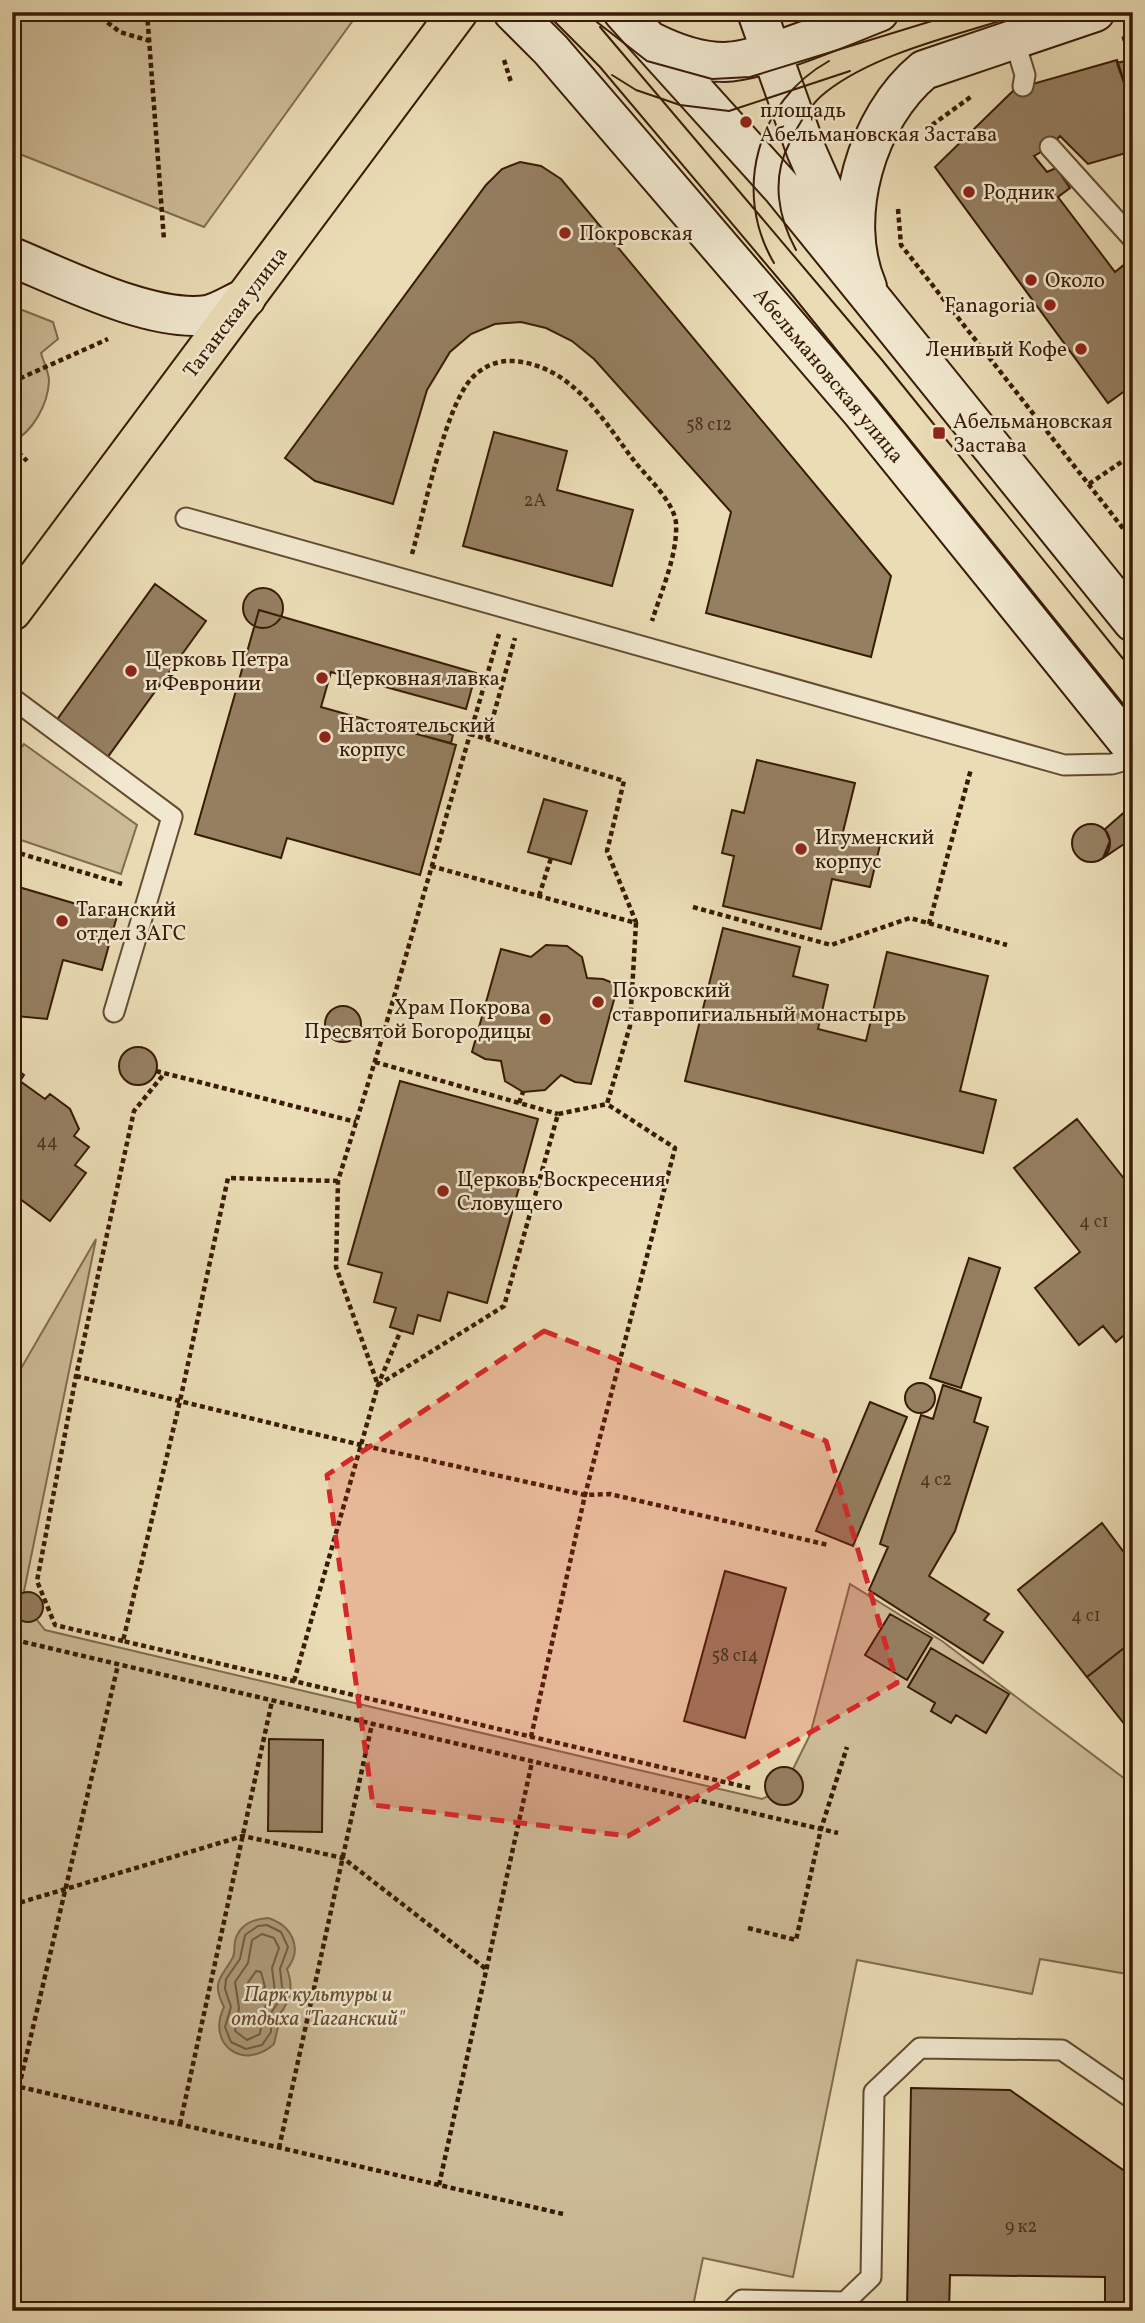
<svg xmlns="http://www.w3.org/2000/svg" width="1145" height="2323" viewBox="0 0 1145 2323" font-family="Vollkorn,serif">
	<rect width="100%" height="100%" fill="#eadcb5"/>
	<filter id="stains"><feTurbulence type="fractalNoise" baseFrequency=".00286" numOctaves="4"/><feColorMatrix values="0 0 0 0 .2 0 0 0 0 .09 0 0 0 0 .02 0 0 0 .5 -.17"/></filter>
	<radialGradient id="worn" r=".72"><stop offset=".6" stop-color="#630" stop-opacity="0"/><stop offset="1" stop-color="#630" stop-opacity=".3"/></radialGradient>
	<path fill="#ccbb97" stroke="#826b4e" stroke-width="2" d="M 12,12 L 359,12 L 204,227 L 12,151 Z
		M 12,306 L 53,322 L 58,339 L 41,353 C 43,361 49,372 49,381 C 48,404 33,432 12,442 Z
		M 24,744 L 137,825 L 121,874 L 12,837 L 12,760 Z
		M 96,1239 L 22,1601 L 45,1630 L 762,1799 L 783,1789 L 810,1735 L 850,1584 L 942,1641 L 1133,1785 L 1133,1975 L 1040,1959 L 1032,1994 L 857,1960 L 793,2277 L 703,2258 L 692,2311 L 12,2311 L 12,1384 Z"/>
	<path fill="#ad9a79" stroke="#7e674b" stroke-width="2" d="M 268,1918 C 291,1925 304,1948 287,1969 C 294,1987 291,2002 278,2016 L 279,2023 L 274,2044 C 243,2072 206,2044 224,2007 C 210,1980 223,1977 233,1957 C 235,1953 234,1946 235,1941 C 239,1925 253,1919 268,1918 Z"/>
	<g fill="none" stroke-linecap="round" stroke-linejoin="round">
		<path stroke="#725a3f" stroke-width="2" d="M 267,1925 L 281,1932 L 288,1947 L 280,1969 L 283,1995 L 271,2013 L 271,2032 L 262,2045 L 246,2049 L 231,2042 L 225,2027 L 231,2007 L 225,1989 L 226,1979 L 240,1959 L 245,1935 L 258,1926 Z
			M 262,1934 L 274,1938 L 279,1948 L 272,1968 L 275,1992 L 263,2010 L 260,2034 L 247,2040 L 235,2031 L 239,2008 L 235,1982 L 248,1963 L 252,1940 Z
			M 256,1971 L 261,1972 L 265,1987 L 252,2003 L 245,1987 Z"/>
	</g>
	<path fill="#957f61" stroke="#381b05" stroke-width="2" d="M 1133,59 L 1133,109 L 1117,63 Z
		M 1117,60 L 1133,109 L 1133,151 L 1088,164 L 1060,136 L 1050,147 L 1034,156 L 1047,172 L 1056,168 L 1070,188 L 1058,197 L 1115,272 L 1125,264 L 1133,274 L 1133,385 L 1108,403 L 935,167 L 1015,89 Z
		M 520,162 L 541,166 L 561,179 L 891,576 L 871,657 L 706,613 L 731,512 L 594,359 L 572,341 L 546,328 L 521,322 L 495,324 L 471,334 L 450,352 L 427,390 L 393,504 L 315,481 L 285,458 L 486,185 L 502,169 Z
		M 494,432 L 567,451 L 557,490 L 633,510 L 612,586 L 463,546 Z
		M 155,584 L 206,621 L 107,758 L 56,721 Z
		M243 608a20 20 0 1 1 40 0a20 20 0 1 1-40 0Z
		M 259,610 L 476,673 L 466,709 L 331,672 L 321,707 L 456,745 L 420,875 L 287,838 L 281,858 L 195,834 Z
		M 406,722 L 453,735 L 451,743 L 405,731 Z
		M 757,760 L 855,783 L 842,836 L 880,845 L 870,887 L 832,879 L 821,929 L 723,906 L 734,856 L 722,853 L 732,810 L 744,813 Z
		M 544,799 L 587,811 L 571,864 L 528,852 Z
		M 1128,809 L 1133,816 L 1133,838 L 1103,858 L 1110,841 L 1105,829 Z
		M1072 843a19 19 0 1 1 38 0a19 19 0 1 1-38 0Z
		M 12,885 L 117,916 L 102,970 L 63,960 L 47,1019 L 16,1016 L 12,1022 Z
		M 723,928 L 800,947 L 793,976 L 828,985 L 818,1029 L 866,1041 L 887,952 L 988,976 L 960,1091 L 996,1100 L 983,1153 L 685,1081 Z
		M 546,945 L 567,946 L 582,957 L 587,978 L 603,979 L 618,985 L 591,1084 L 575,1082 L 561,1075 L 545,1090 L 523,1092 L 505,1081 L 501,1061 L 485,1059 L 472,1052 L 501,949 L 531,957 Z
		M325 1024a18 18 0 1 1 36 0a18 18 0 1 1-36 0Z
		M119 1066a19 19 0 1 1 38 0a19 19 0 1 1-38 0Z
		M 12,1066 L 24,1075 L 20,1081 L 45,1099 L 50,1094 L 70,1109 L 79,1129 L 74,1136 L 89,1147 L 75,1165 L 86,1173 L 50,1221 L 12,1193 Z
		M 400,1081 L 538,1119 L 487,1303 L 448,1292 L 440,1321 L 418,1315 L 413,1334 L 390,1327 L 396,1308 L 374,1302 L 382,1273 L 348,1264 Z
		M 1077,1119 L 1133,1190 L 1133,1334 L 1130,1330 L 1116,1342 L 1103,1326 L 1079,1345 L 1035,1288 L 1080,1252 L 1014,1168 Z
		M 969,1258 L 1000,1268 L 961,1388 L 930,1378 Z
		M905 1398a15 15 0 1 1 30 0a15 15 0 1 1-30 0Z
		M 943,1385 L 981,1398 L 974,1422 L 988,1427 L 955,1531 L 929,1576 L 989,1614 L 984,1620 L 1003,1632 L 983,1663 L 869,1590 L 888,1547 L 880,1544 L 921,1415 L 933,1419 Z
		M 870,1402 L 907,1417 L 853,1546 L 816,1531 Z
		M 1102,1523 L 1123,1551 L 1133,1543 L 1133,1641 L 1087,1677 L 1018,1590 Z
		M 725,1571 L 786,1588 L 745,1738 L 684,1721 Z
		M13 1607a15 15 0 1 1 30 0a15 15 0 1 1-30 0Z
		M 890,1614 L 932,1638 L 907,1680 L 865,1655 Z
		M 1133,1641 L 1133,1735 L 1087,1677 Z
		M 931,1648 L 1009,1694 L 986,1733 L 956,1715 L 951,1723 L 931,1711 L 935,1703 L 908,1687 Z
		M 269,1739 L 323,1740 L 322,1832 L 268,1831 Z
		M765 1786a19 19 0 1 1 38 0a19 19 0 1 1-38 0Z
		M 911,2088 L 1010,2090 L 1133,2177 L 1133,2311 L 1105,2311 L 1105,2277 L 950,2275 L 949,2311 L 907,2311 Z"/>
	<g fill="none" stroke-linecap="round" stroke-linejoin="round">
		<defs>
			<path id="lane" d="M 1014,39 L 1025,75 L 1023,86
				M 1050,147 L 1133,239
				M 186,518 L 1064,765 L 1112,764 L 1133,758
				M 12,698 L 172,817 L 114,1012
				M 731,2311 L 742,2300 L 845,2302 L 871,2277 L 874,2092 L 920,2048 L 1062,2050 L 1133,2099"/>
			<path id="secondary" d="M 513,12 L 551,50 L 861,411 L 1133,748
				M 623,12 L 782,188 L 1133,622
				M 757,12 L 806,150 L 851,252
				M 652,42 C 674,53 699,62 724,62 C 763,61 840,27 879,12
				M 12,257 C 63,278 152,323 207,315 C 219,313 234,303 246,298
				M 867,287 C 837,217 867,117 924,70 L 1095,12"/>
			<path id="primary" d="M 12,611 L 458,12"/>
		</defs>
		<use href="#lane" stroke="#644b31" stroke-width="23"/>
		<use href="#secondary" stroke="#381b05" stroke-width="42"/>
		<use href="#primary" stroke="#381b05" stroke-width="42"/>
		<path stroke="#381b05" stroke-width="4.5" stroke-dasharray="5 3.5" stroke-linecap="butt" d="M 94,12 L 120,32 L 150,41
			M 147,12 L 164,240
			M 1122,39 L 1133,36
			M 504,60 L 511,82
			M 925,130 L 972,96
			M 898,209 L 901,245 L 1133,541
			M 12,382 L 108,339
			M 12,446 L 27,461
			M 1089,484 L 1133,454
			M 412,554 C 424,512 445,408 471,379 C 482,367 497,360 513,361 C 572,365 603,420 635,462 C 648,478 674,502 676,523 C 678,554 661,592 652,621
			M 470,734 L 624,781 L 607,851 L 636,922
			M 487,739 L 515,638
			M 12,851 L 122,884
			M 431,866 L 636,923 L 630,1026 L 607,1104 L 558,1114 L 504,1306 L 378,1385 L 336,1267 L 338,1181 L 383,1035 L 499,634
			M 539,896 L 551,858
			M 693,907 L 831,945 L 910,918 L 1007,945
			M 929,924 L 971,769
			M 360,1028 L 383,1035
			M 375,1062 L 558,1114
			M 156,1071 L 356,1122
			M 519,1103 L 523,1092
			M 338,1181 L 228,1178 L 180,1401 L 123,1641 L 750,1788
			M 76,1376 L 361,1445 L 585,1495 L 610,1494 L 828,1545
			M 12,1550 L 20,1510
			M 123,1641 L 55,1625 L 37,1581 L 76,1376 L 134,1111 L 164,1074
			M 12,1648 L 15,1640 L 838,1833
			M 294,1681 L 378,1385 L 401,1330
			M 531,1737 L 585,1495 L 675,1148 L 607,1104
			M 12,1905 L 243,1836 L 343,1858 L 486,1969
			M 748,1928 L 796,1940 L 821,1829 L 847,1747
			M 12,2085 L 563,2214
			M 19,2087 L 118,1665
			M 180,2124 L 272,1701
			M 279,2148 L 372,1724
			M 439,2185 L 532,1762"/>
		<use href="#lane" stroke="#f1e8cf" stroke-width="19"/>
		<use href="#secondary" stroke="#f1e8cf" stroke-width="38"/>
		<use href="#primary" stroke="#eadcb5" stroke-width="38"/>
		<path stroke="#381b05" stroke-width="2" d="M 545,12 L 600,67 L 793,296 L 1133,718
			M 584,12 L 647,61 L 712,79 L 750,77 L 961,12
			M 600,27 L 882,360 L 1133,671
			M 612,75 L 636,90 L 680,105 L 729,111 L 850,71
			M 796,250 C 778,217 771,179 789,144 C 798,125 809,105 826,92 C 878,51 966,33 1029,12
			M 774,263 C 732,192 757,101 829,61"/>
	</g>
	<path fill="#d62828" fill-opacity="0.2" stroke="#d62828" stroke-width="5" stroke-dasharray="14 9" stroke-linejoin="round" d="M 544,1331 L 826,1441 L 897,1683 L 628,1836 L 373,1805 L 327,1475 Z"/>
	<g fill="#8f2418" stroke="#f1e8cf" stroke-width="2.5">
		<circle cx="746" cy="122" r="7"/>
		<circle cx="969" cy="192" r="7"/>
		<circle cx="565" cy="233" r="7"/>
		<circle cx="1031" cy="280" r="7"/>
		<circle cx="1050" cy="305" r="7"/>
		<circle cx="1081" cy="349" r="7"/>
		<rect x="932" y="426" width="14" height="14" rx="3.5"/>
		<circle cx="131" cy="671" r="7"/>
		<circle cx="322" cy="678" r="7"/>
		<circle cx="325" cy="737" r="7"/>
		<circle cx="801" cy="849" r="7"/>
		<circle cx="62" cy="921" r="7"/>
		<circle cx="598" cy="1002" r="7"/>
		<circle cx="545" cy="1019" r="7"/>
		<circle cx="443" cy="1191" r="7"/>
	</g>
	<g text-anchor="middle" stroke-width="5" stroke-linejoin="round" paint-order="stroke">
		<g font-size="18" fill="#4f341c">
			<text x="709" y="430">58 с12</text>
			<text x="535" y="506">2А</text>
			<text x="47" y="1147">44</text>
			<text x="1094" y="1227">4 с1</text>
			<text x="936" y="1485">4 с2</text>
			<text x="1086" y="1621">4 с1</text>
			<text x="735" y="1661">58 c14</text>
			<text x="1021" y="2232">9 к2</text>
		</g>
		<g font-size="21" fill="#381b05" stroke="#f1e8cf" text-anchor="start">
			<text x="760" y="117">площадь<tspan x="760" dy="24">Абельмановская Застава</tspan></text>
			<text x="983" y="199">Родник</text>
			<text x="579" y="240">Покровская</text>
			<text x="1045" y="287">Около</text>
			<text x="1036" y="312" text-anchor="end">Fanagoria</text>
			<text x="1067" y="356" text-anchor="end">Ленивый Кофе</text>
			<text x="953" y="428">Абельмановская<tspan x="953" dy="24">Застава</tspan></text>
			<text x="145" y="666">Церковь Петра<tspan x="145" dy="24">и Февронии</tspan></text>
			<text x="336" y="685">Церковная лавка</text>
			<text x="339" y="732">Настоятельский<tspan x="339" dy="24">корпус</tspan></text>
			<text x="815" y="844">Игуменский<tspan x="815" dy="24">корпус</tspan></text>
			<text x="76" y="916">Таганский<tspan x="76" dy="24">отдел ЗАГС</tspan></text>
			<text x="612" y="997">Покровский<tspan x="612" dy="24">ставропигиальный монастырь</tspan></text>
			<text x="531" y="1014" text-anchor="end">Храм Покрова<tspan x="531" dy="24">Пресвятой Богородицы</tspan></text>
			<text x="457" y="1186">Церковь Воскресения<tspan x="457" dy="24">Словущего</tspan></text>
		</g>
		<g font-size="21" fill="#381b05" stroke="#f1e8cf">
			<text transform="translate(235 312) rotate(-53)" y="7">Таганская улица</text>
			<text transform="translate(829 375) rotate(50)" y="7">Абельмановская улица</text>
		</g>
		<g font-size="21" font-style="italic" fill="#644b31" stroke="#f1e8cf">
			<text x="318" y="2001">Парк культуры и<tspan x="318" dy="24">отдыха "Таганский"</tspan></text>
		</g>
	</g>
	<rect width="1145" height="2323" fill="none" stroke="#eadcb5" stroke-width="42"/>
	<rect x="14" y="14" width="1117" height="2295" fill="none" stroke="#381b05" stroke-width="3.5"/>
	<rect x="21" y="21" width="1103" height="2281" fill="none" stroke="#381b05" stroke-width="2"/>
	<rect width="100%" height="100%" filter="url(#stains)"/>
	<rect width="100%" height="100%" fill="url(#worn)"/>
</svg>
